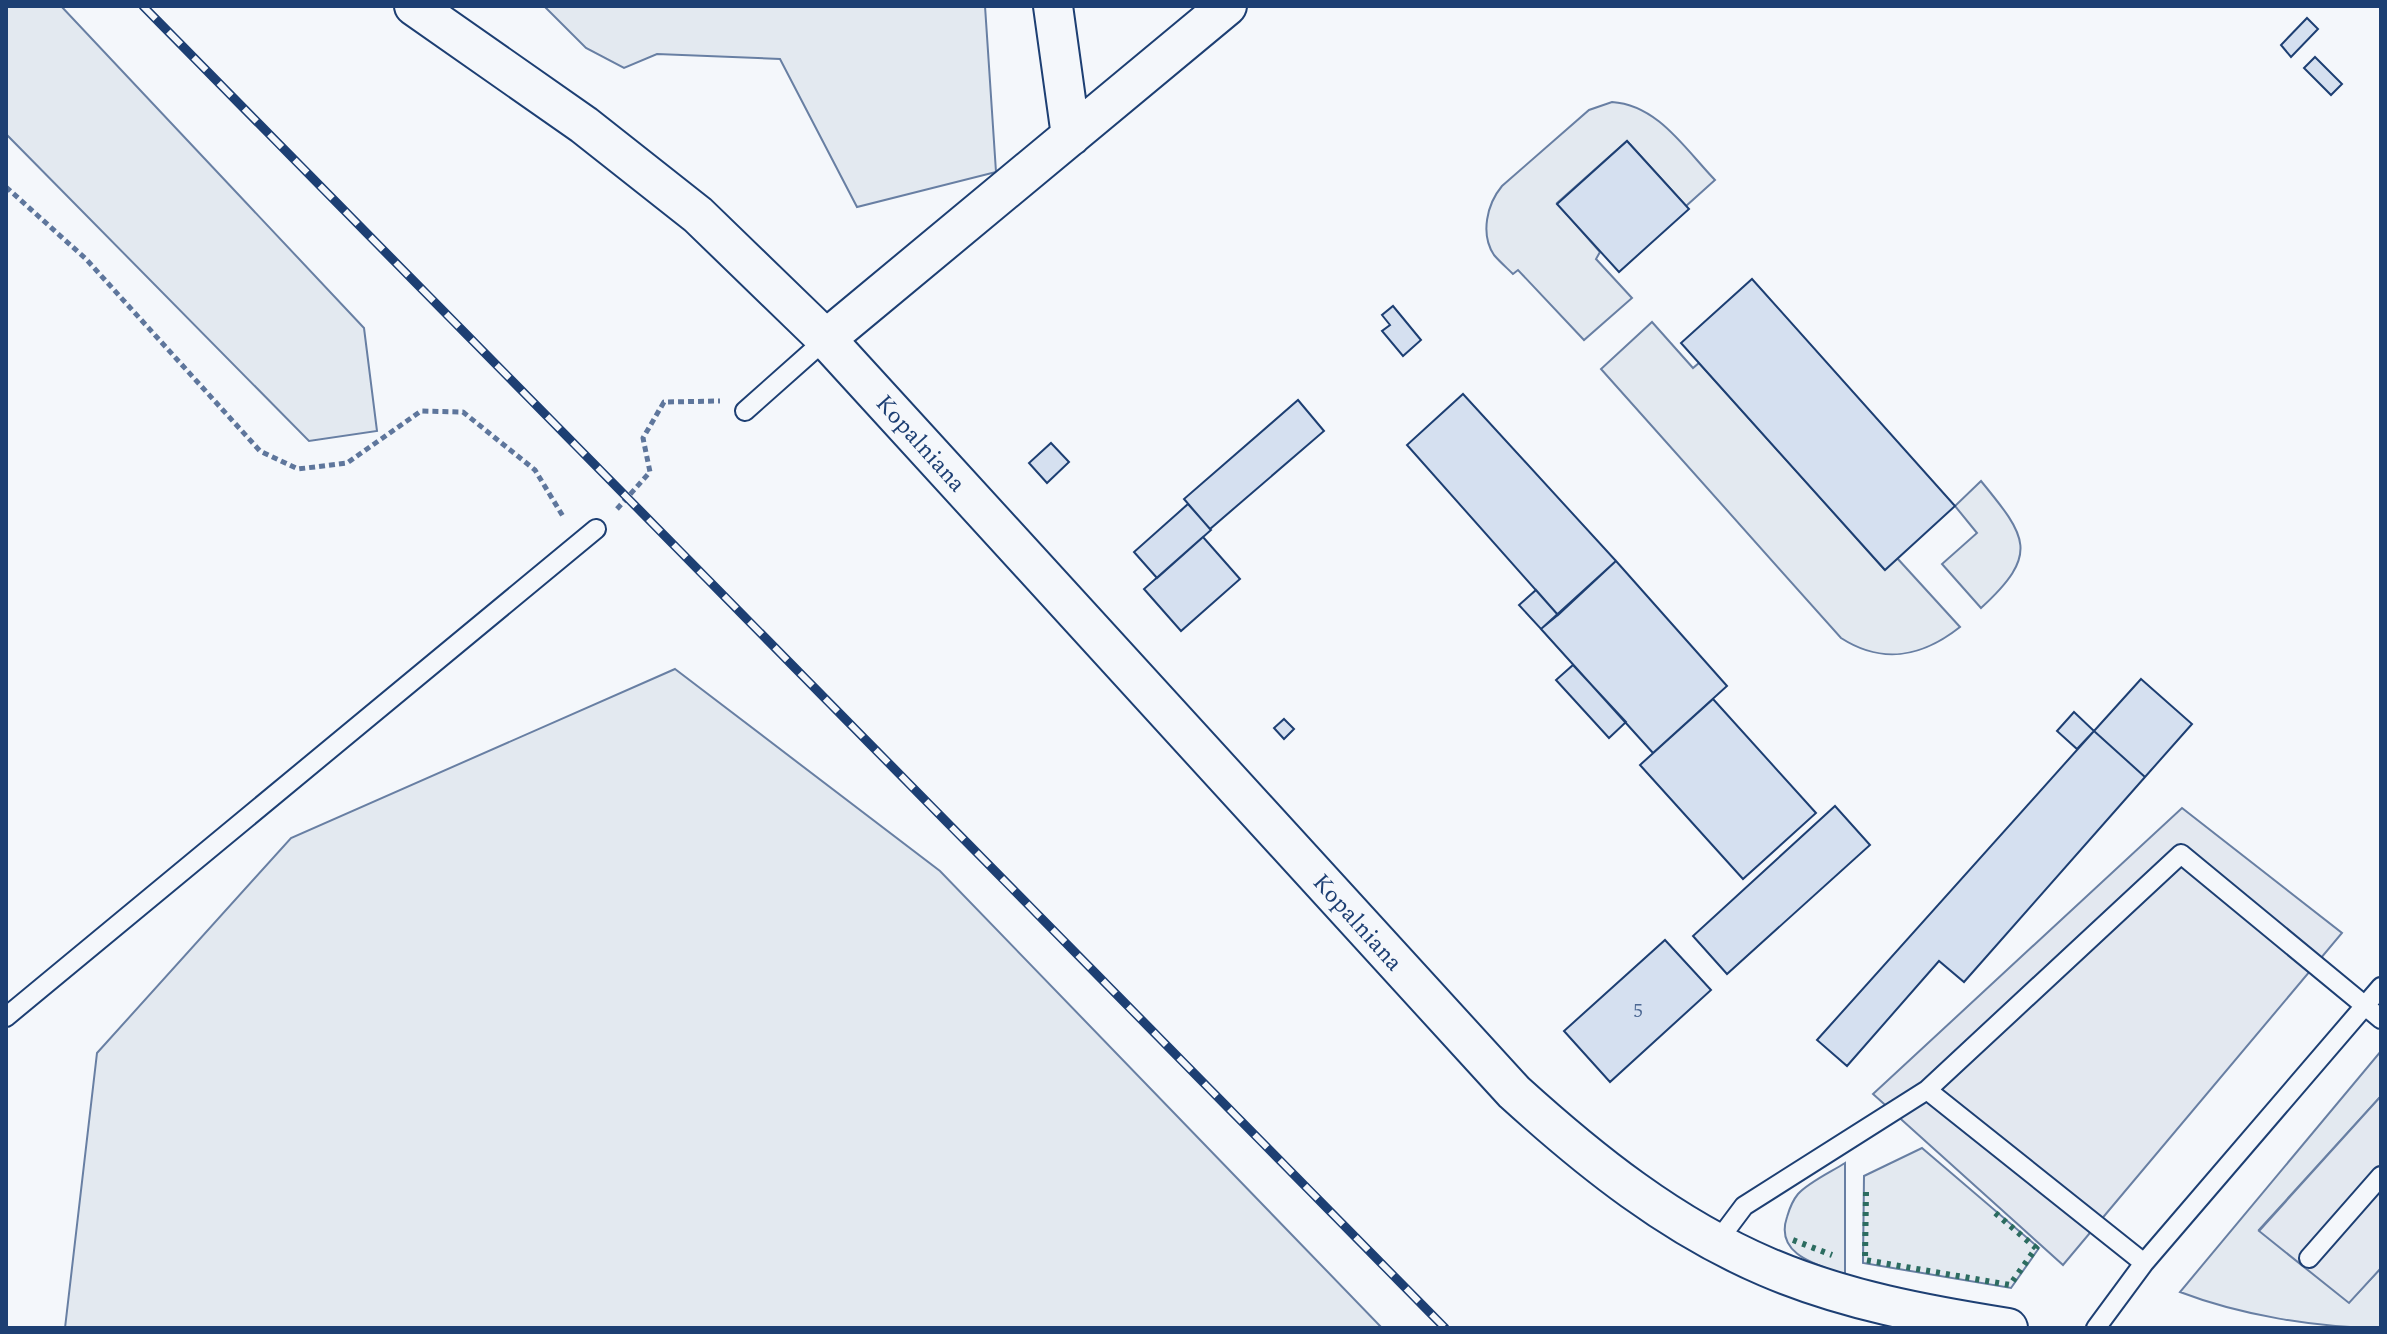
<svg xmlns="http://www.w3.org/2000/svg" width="2387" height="1334" viewBox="0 0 2387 1334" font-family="Spectral,serif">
	<rect width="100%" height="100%" fill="#f4f7fb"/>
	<path fill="#e3e9f0" stroke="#687fa3" stroke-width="2" d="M 6,6 L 61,6 L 364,328 L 377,431 L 309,441 L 6,134 Z
		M 544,6 L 985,6 L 996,172 L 857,207 L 780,59 L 657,54 L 624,68 L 586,48 Z
		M 1612,102 C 1658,105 1685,149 1715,180 L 1686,206 L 1627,141 L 1557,203 L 1600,252 L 1596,259 L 1632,298 L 1584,340 L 1518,270 L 1513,274 C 1507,268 1499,261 1494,255 C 1480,234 1487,204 1502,186 L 1589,110 Z
		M 1652,322 L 1693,368 L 1699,363 L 1884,569 L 1897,558 L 1960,627 C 1922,657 1883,665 1841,638 L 1601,369 Z
		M 1981,481 C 2027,537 2040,554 1981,608 L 1942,564 L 1977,533 L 1955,506 Z
		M 675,669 L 940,871 L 1382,1328 L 65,1328 L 97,1053 L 291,838 Z
		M 2381,1051 L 2381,1096 L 2259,1230 L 2349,1302 L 2381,1268 L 2381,1328 C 2317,1328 2240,1315 2180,1292 Z
		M 1922,1148 L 2039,1248 L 2011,1288 L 1863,1263 L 1864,1176 Z
		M 1845,1163 L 1845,1275 C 1818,1265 1774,1255 1787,1217 C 1789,1210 1793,1200 1798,1194 C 1809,1182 1831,1172 1845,1163 Z"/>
	<path fill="#e3e8f0" stroke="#687fa3" stroke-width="2" d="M 2182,808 L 2342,933 L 2063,1265 L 1873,1094 Z
		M 2381,1096 L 2381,1268 L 2349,1303 L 2259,1231 Z"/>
	<path fill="#d5e0f0" stroke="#1d3f73" stroke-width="2" d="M 2307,18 L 2318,29 L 2291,57 L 2281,45 Z
		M 2315,57 L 2342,84 L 2331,95 L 2304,68 Z
		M 1627,141 L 1689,209 L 1619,272 L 1557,204 Z
		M 1752,279 L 1955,506 L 1885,570 L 1681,343 Z
		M 1393,306 L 1421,340 L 1403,356 L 1382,331 L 1390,325 L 1382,315 Z
		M 1463,394 L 1616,561 L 1558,615 L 1407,445 Z
		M 1298,400 L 1324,431 L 1210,529 L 1184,499 Z
		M 1051,443 L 1069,462 L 1047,483 L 1029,463 Z
		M 1188,504 L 1211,530 L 1157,578 L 1134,552 Z
		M 1203,537 L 1240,579 L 1181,631 L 1144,589 Z
		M 1616,561 L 1727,686 L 1653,753 L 1541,629 Z
		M 1536,590 L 1558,615 L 1541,629 L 1519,605 Z
		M 1573,665 L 1626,722 L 1609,738 L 1556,680 Z
		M 2141,679 L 2192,724 L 2145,777 L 2094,731 Z
		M 1713,699 L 1816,813 L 1743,879 L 1640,765 Z
		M 2074,712 L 2094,731 L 2077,749 L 2057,731 Z
		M 1284,719 L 1294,729 L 1284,739 L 1274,728 Z
		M 2094,731 L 2145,777 L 1964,982 L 1939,961 L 1847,1066 L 1817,1040 Z
		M 1835,806 L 1870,845 L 1727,974 L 1693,936 Z
		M 1665,940 L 1711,990 L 1610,1082 L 1564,1031 Z"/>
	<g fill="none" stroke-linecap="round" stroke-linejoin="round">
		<defs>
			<path id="lane" d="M 745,411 L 826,339
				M 6,1017 L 596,529
				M 1927,1090 L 2144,1263
				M 1717,1242 L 1744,1206 L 1927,1090 L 2181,854 L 2381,1019
				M 2309,1258 L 2381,1176
				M 2096,1328 L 2144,1263 L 2381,987"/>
			<path id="street" d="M 414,6 L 584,125 L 698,215 L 826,339 L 1514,1092 C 1590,1161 1671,1226 1767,1267 C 1844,1300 1926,1315 2008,1328
				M 1053,6 L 1071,136
				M 826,339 L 1227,6"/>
		</defs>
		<use href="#lane" stroke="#1d3f73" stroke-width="22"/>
		<use href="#street" stroke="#1d3f73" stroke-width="42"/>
		<path stroke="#5e769c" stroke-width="5" stroke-dasharray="6 4" stroke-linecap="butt" d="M 6,187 L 86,259 L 260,451 L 298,469 L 347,463 L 421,411 L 463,412 L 535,470 L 564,518
			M 617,509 L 650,472 L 643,438 L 664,402 L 720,401"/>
		<use href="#lane" stroke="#f4f7fb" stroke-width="18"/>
		<use href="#street" stroke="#f4f7fb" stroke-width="38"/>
		<defs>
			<path id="rail" d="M 143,6 L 1445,1328"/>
		</defs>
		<use href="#rail" stroke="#1d3f73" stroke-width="9"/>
		<use href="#rail" stroke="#f4f7fb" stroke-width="6" stroke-dasharray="18" stroke-linecap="butt"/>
		<path stroke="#2c6c60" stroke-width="6" stroke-dasharray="4 6" stroke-linecap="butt" d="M 1866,1192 L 1865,1260 L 2010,1285 L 2036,1248 L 1993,1211
			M 1793,1240 L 1832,1255"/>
	</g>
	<g text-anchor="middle" stroke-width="6" stroke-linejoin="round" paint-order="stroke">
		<g font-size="20" fill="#4b6792">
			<text x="1638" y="1017">5</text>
		</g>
		<g font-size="24" fill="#1d3f73" stroke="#f4f7fb">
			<text transform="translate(921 443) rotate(48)" y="8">Kopalniana</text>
			<text transform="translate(1358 922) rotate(48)" y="8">Kopalniana</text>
		</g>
	</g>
	<rect width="2387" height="1334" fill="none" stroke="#1d3f73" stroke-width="16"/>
</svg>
